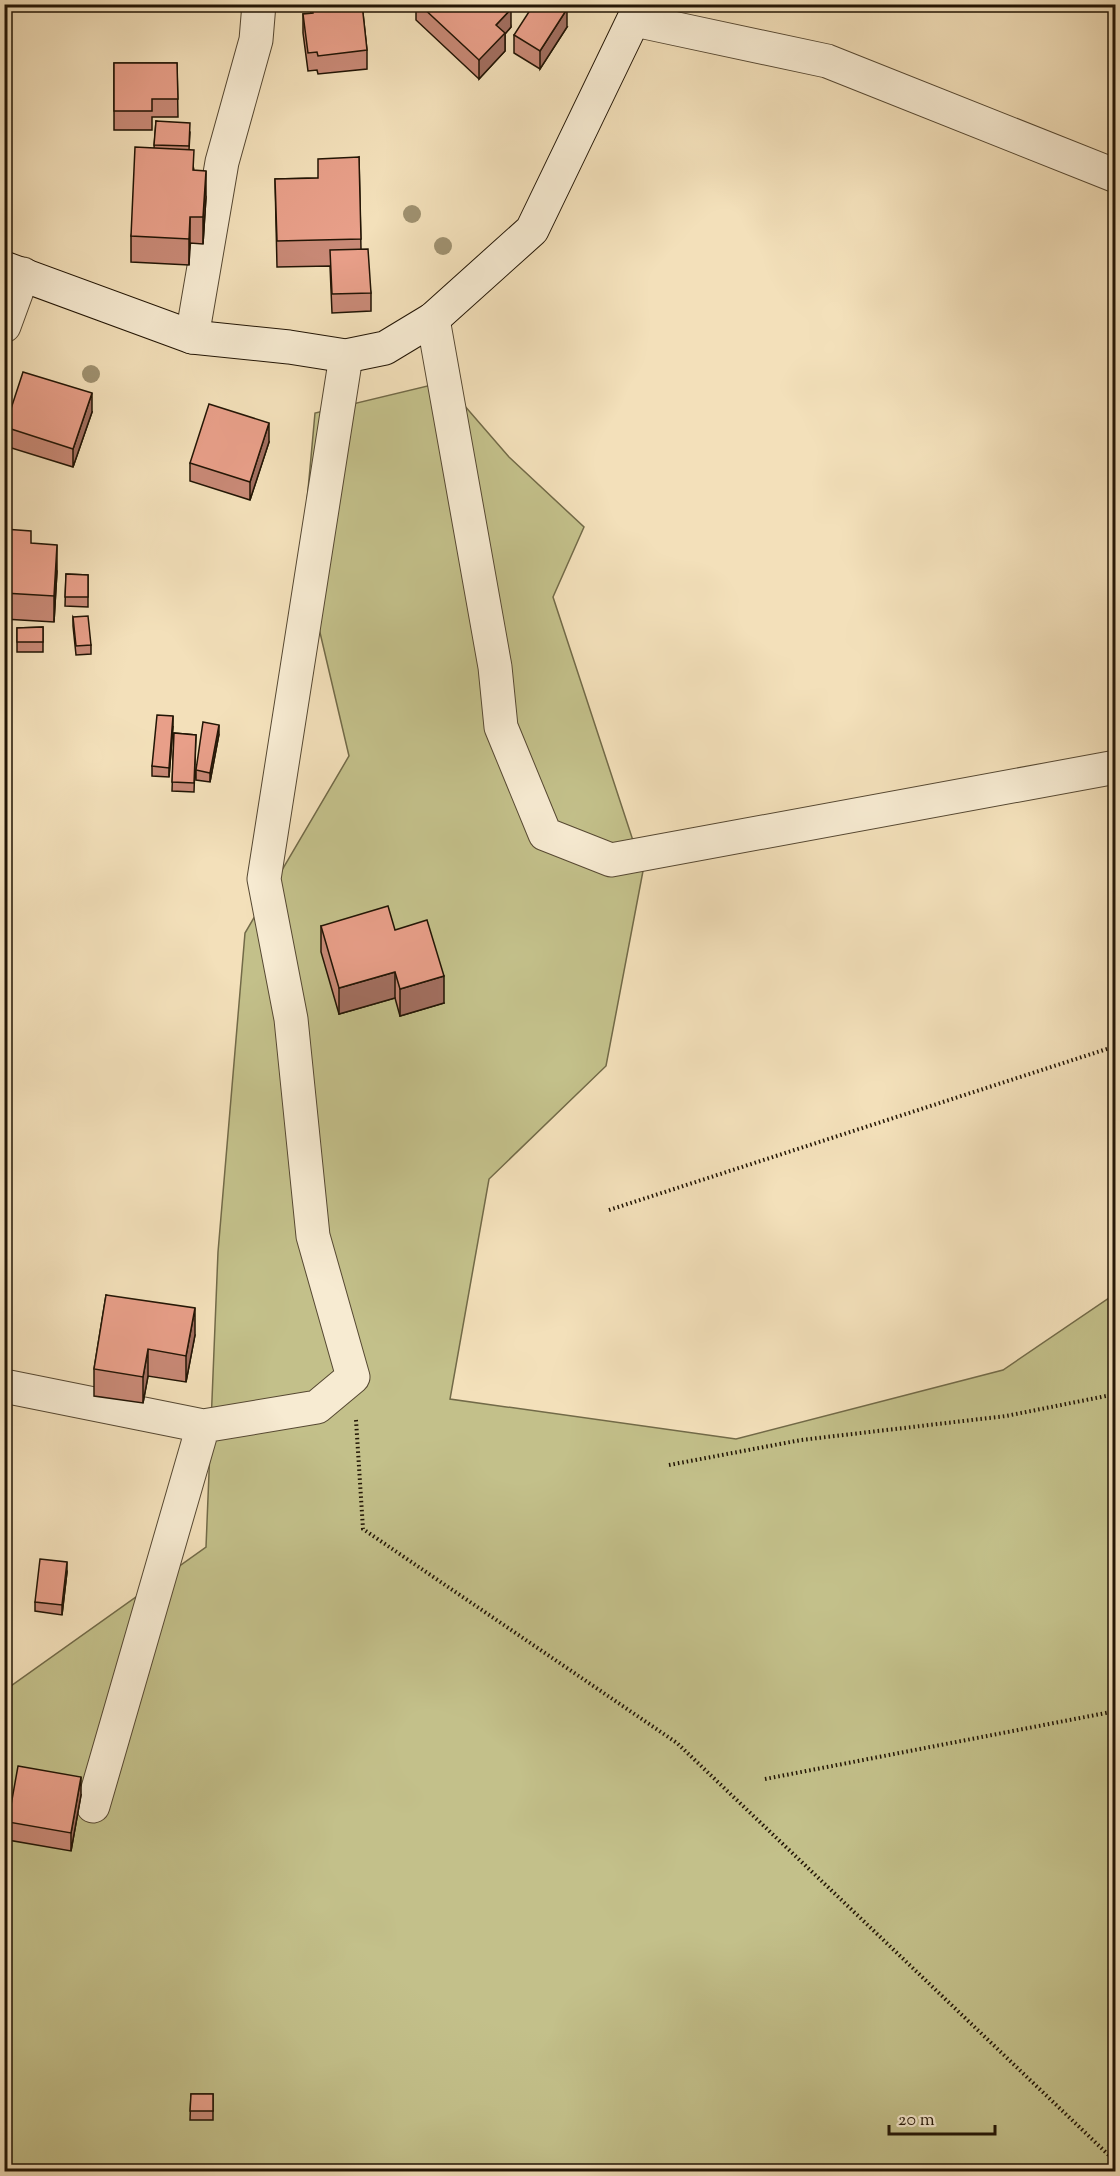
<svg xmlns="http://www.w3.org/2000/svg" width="1120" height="2176" viewBox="0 0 1120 2176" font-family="'Sorts Mill Goudy',serif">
	<rect width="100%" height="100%" fill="#f3e0ba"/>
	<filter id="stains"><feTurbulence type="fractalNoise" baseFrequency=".00333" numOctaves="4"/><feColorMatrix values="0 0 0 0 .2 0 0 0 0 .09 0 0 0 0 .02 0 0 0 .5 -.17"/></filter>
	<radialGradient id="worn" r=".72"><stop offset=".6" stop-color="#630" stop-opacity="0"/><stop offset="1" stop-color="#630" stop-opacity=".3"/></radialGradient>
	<path fill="#c3c08a" stroke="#726a48" stroke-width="1.5" d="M 444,382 L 509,457 L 584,527 L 553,597 L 643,871 L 606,1066 L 489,1179 L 450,1399 L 736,1439 L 1003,1370 L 1115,1294 L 1115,2171 L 5,2171 L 4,1691 L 206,1547 L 218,1252 L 245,933 L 349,756 L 302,556 L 315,413 Z"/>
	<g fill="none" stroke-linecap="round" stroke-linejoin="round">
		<defs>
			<path id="street" d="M 635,20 L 827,61 L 1116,176
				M 433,319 L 495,667 L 501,727 L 545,834 L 611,860 L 1116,767
				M 4,326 L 23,274
				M 192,337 L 222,162 L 256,40 L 259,4
				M 4,1386 L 203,1426 L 317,1407 L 353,1377 L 313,1236 L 291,1019 L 264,879 L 346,356
				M 93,1806 L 203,1426"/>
			<path id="secondary" d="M 4,268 L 192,337 L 289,347 L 346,356 L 385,348 L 433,319 L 532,230 L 641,4"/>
		</defs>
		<use href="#street" stroke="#564832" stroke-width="35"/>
		<use href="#secondary" stroke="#221505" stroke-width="35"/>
		<path stroke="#221505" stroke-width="4" stroke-dasharray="1.5 3" stroke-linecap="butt" d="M 609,1210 L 1116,1046
			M 356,1420 L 363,1529 L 677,1743 L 1116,2162
			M 669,1465 L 801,1440 L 1006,1416 L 1116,1394
			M 765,1779 L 1116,1711"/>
		<use href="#street" stroke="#f7ebd2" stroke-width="33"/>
		<use href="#secondary" stroke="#f7ebd2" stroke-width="33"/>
	</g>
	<g fill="#9f9170">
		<circle cx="412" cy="214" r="9"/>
		<circle cx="443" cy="246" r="9"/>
		<circle cx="91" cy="374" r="9"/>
	</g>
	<path fill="#c88976" stroke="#221505" stroke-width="1.5" d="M 310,4 L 362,4 L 367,50 L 367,69 L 318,74 L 317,70 L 308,71 L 303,33 L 303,14 L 311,14 Z
		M 416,4 L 506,4 L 511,27 L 505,34 L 505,51 L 479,79 L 416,20 Z
		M 567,27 L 540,69 L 514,53 L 514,35 Z
		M 114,63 L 177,63 L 178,117 L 152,117 L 152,130 L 114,130 Z
		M 156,121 L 190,132 L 189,150 L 194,170 L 206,197 L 203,244 L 190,243 L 189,265 L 131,262 L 131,236 L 154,148 Z
		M 359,157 L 361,249 L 371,293 L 371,311 L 332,313 L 330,266 L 277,267 L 275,179 L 318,178 Z
		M 92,412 L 73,467 L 5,446 L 5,427 Z
		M 269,442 L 250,500 L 190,481 L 190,463 Z
		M 4,529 L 31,543 L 57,571 L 54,622 L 4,619 Z
		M 66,574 L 88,575 L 88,607 L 65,606 Z
		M 73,617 L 91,645 L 91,654 L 76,655 L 73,626 Z
		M 43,627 L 43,652 L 17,652 L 17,628 Z
		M 173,726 L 169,777 L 152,776 L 152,766 Z
		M 174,733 L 196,735 L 194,792 L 172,791 Z
		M 219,734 L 210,782 L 196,780 L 196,770 Z
		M 321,926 L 395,930 L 444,1003 L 400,1016 L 395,998 L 339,1014 L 321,952 Z
		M 106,1295 L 195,1335 L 186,1382 L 148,1376 L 143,1403 L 94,1396 L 94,1369 Z
		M 67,1572 L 62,1615 L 35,1611 L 35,1602 Z
		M 81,1795 L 71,1851 L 8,1840 L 8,1822 Z
		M 191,2094 L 213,2094 L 213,2120 L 190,2120 Z"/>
	<path fill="#a26f60" stroke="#221505" stroke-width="1.5" d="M 511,9 L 511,27 L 505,34 L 505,51 L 479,79 L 479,60 L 496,25 Z
		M 567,9 L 567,27 L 540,69 L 540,51 Z
		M 206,171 L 206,197 L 203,244 L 203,217 Z
		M 190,217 L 190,243 L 189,265 L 189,239 Z
		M 92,393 L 92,412 L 73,467 L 73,449 Z
		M 269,423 L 269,442 L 250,500 L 250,482 Z
		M 57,545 L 57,571 L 54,622 L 54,596 Z
		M 173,716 L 173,726 L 169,777 L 169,768 Z
		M 219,725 L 219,734 L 210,782 L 210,773 Z
		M 395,972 L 395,998 L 339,1014 L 339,988 Z
		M 444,976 L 444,1003 L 400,1016 L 400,989 Z
		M 195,1308 L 195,1335 L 186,1382 L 186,1356 Z
		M 148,1349 L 148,1376 L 143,1403 L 143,1377 Z
		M 67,1562 L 67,1572 L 62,1615 L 62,1605 Z
		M 81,1777 L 81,1795 L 71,1851 L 71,1833 Z"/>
	<path fill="#e89f89" stroke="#221505" stroke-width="1.5" d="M 312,4 L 362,4 L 367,50 L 318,56 L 317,52 L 308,53 L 303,14 L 313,13 Z
		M 419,4 L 506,4 L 511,9 L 496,25 L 505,33 L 479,60 Z
		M 534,4 L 560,4 L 567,9 L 540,51 L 514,35 Z
		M 114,63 L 177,63 L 178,99 L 152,99 L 152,111 L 114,111 Z
		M 156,121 L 190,123 L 189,146 L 154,145 Z
		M 135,147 L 194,150 L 193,170 L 206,171 L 203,217 L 190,217 L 189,239 L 131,236 Z
		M 359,157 L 361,239 L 277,241 L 275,179 L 318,178 L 318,159 Z
		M 368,249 L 371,293 L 332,294 L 330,250 Z
		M 23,372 L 92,393 L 73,449 L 5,427 Z
		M 209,404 L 269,423 L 250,482 L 190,463 Z
		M 4,529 L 31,531 L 31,543 L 57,545 L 54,596 L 4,593 Z
		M 66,574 L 88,575 L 88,597 L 65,597 Z
		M 88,616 L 91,645 L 76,646 L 73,617 Z
		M 43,627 L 43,642 L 17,642 L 17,628 Z
		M 157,715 L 173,716 L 169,768 L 152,766 Z
		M 203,722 L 219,725 L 210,773 L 196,770 Z
		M 174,733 L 196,735 L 194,783 L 172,782 Z
		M 388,906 L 395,930 L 427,920 L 444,976 L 400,989 L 395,972 L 339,988 L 321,926 Z
		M 106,1295 L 195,1308 L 186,1356 L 148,1349 L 143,1377 L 94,1369 Z
		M 40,1559 L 67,1562 L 62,1605 L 35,1602 Z
		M 18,1766 L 81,1777 L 71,1833 L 8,1822 Z
		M 191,2094 L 213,2094 L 213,2111 L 190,2111 Z"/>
	<rect width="1120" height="2176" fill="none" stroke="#f3e0ba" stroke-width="24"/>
	<rect x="6" y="6" width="1108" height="2164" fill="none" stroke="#221505" stroke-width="3"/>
	<rect x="12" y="12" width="1096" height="2152" fill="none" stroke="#221505" stroke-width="1.5"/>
	<path d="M889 2125v9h106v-9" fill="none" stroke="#221505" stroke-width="3"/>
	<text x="898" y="2125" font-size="18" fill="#221505" stroke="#f7ebd2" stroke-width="4.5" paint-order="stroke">20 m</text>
	<rect width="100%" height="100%" filter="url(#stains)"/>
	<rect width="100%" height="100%" fill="url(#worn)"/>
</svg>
